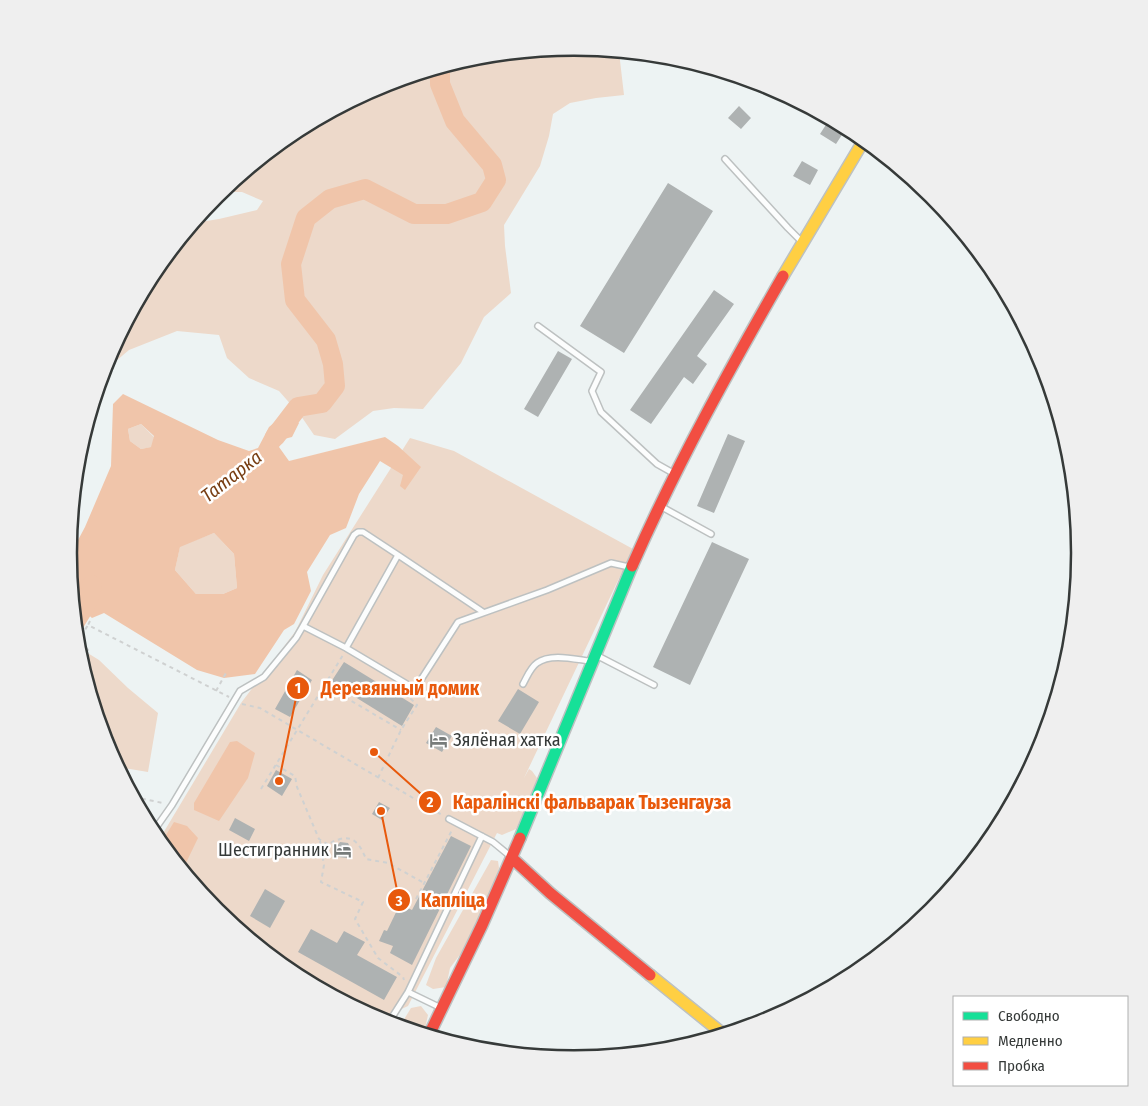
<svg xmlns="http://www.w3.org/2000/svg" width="1148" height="1106" viewBox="0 0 1148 1106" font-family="'Fira Sans Condensed',sans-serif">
	<rect width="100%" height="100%" fill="#edf3f3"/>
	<path fill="#edd9ca" d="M 574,48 L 619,52 L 624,95 L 596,98 L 570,103 L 553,114 L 549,136 L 540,166 L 504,225 L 505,246 L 511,293 L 484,317 L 461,363 L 423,409 L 394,408 L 373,411 L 335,439 L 314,435 L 301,416 L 279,391 L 249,378 L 227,358 L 219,335 L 177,331 L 129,350 L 103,372 L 107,359 L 154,272 L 194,223 L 219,219 L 257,210 L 263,201 L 242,192 L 225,192 L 223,190 L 293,133 L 381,86 L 476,57 Z
		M 141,424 L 154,437 L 152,447 L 141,449 L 130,441 L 128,429 Z
		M 410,438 L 454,451 L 633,549 L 524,778 L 529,769 L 532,771 L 537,778 L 534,788 L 516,829 L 502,835 L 497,833 L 408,1006 L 380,1019 L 293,973 L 216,910 L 159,840 L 241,703 L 295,632 L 323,575 Z
		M 214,533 L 234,554 L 237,588 L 223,594 L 196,594 L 175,570 L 180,546 Z
		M 78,647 L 99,660 L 128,688 L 158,713 L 148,772 L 118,767 L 107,746 Z
		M 491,860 L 498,861 L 499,868 L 492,891 L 468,944 L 450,968 L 446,987 L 433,989 L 426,985 L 436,958 Z
		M 421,1006 L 428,1015 L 424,1033 L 400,1026 L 411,1008 Z"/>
	<path fill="#f0c5aa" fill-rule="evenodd" d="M 123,394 L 218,440 L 249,451 L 258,448 L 269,427 L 286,413 L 299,423 L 292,437 L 284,439 L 279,447 L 289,461 L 385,437 L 398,446 L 421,467 L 405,490 L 400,486 L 403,475 L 380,461 L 359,494 L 346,528 L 330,535 L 307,572 L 311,591 L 294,624 L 284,630 L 255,674 L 224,678 L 197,670 L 104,613 L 92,618 L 77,605 L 79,596 L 72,586 L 69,557 L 85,527 L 111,466 L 113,404 ZM 141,424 L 154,436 L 151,447 L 141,449 L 130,441 L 128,429 ZM 214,533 L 234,554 L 237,588 L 223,594 L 196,594 L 175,570 L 180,547 Z
		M 237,741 L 255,753 L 248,778 L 219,821 L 194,810 L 194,803 L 230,742 Z
		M 174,822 L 187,826 L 198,838 L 185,865 L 181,867 L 161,843 Z"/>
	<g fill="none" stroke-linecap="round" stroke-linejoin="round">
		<path stroke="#f0c5aa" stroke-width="20" d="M 275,437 L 298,407 L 322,403 L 335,386 L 333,364 L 326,340 L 295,300 L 291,264 L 306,218 L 330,199 L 365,189 L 414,214 L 447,214 L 482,202 L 496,180 L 492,165 L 455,121 L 440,84 L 440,68
			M 75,622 C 82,610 90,600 92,585"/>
	</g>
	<path fill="#aeb2b2" d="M 739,106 L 751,118 L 741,129 L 728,118 Z
		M 829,120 L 845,130 L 836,144 L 820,134 Z
		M 802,161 L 818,170 L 810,185 L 793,176 Z
		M 668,183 L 713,211 L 624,353 L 580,326 Z
		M 714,290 L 734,304 L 697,356 L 707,364 L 693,384 L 684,377 L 651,424 L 630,410 Z
		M 558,351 L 572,359 L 538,417 L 524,409 Z
		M 728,434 L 745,441 L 714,513 L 697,506 Z
		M 712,542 L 749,559 L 690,685 L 653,667 Z
		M 344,662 L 414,705 L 402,726 L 331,682 Z
		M 297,670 L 312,680 L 290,717 L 275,709 Z
		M 518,689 L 539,702 L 520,734 L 498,721 Z
		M 436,727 L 452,736 L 442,752 L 426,743 Z
		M 276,770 L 292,779 L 282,796 L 267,786 Z
		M 379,802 L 390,808 L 382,820 L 372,814 Z
		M 235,818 L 255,829 L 249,841 L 229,830 Z
		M 451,836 L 471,846 L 412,965 L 390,953 L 393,946 L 379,941 L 384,930 L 387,931 L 400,904 L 412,910 Z
		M 340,842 L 348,843 L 352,851 L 347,858 L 338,857 L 335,849 Z
		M 265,889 L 285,901 L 270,928 L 250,916 Z
		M 311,929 L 337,943 L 344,931 L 365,942 L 357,955 L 397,977 L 384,1000 L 298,952 Z"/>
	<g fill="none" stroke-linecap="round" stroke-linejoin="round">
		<defs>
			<path id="lane" d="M 725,159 L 788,228 L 802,242
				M 538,326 L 601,372 L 592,391 L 601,412 L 657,464 L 673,473
				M 662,507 L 711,534
				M 398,555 L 483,612
				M 303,626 L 354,535 L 358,532 L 363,532 L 398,555 L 346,648
				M 596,655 L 654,685
				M 523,684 C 527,677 530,668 537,663 C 550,653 574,659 589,661
				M 449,819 L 493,842 L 510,856
				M 153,832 L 172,805 L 240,691 L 264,677 L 296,638 L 303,626 L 346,648 L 415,689 L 458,622 L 547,590 L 611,563 L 629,567
				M 408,992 L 439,1007
				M 389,1022 L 408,992 L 482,836"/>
			<path id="fast" d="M 520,838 L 632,566"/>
			<path id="slow" d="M 783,276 L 864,140
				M 650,975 L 723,1034"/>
			<path id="jam" d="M 632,566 C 676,466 729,370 783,276
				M 512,858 L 550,893 L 650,975
				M 429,1035 L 482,925 L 520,838"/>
		</defs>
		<use href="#lane" stroke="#bdc1c1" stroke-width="8"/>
		<use href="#fast" stroke="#bdc1c1" stroke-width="14"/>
		<use href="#slow" stroke="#bdc1c1" stroke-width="14"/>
		<use href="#jam" stroke="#bdc1c1" stroke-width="14"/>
		<path stroke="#cfd1d1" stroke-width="2" stroke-dasharray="4 4" stroke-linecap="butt" d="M 90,621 L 88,625 L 229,697
			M 79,654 L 88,650 L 85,646 L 80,647 L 78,641 L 88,625
			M 324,685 L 401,730
			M 216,691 L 226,673
			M 242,704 L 260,708 L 442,815
			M 276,765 L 295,776 L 297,787 L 319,839 L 329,845 C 332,841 335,841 340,839 C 355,835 361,847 366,859 L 388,863 L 424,883
			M 378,778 L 401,730 L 417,705 L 411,699 L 413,695
			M 261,789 L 343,655
			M 134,797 L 163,803
			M 320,841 L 324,865 L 321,882 L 363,902 L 355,919 L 378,958 L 403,977 L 404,980
			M 416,899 L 452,830"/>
		<use href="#lane" stroke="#fcfdfd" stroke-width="5"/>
		<use href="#fast" stroke="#16e098" stroke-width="11"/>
		<use href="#slow" stroke="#ffcf43" stroke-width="11"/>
		<use href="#jam" stroke="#f24e42" stroke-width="11"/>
	</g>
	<defs>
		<symbol id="hotel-bare" viewBox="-9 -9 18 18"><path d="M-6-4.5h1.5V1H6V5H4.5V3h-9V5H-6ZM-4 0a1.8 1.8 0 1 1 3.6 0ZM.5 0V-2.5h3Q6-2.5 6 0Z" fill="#767b7a" stroke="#fff" stroke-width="2.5" paint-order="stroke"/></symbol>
	</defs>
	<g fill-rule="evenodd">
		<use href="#hotel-bare" x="426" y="728" width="25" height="25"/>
		<use href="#hotel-bare" x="330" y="838" width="25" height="25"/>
	</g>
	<g text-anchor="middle" stroke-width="5" stroke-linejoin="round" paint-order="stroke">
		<g font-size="18" fill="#363a39" stroke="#fff" text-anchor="start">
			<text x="453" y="746">Зялёная хатка</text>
			<text x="329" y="856" text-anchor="end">Шестигранник</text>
		</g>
		<g font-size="19" font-style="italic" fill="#783e13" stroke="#fff">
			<text transform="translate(231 476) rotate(-38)" y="7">Татарка</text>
		</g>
	</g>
	<path d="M0 0H1148V1106H0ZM77 553a497 497 0 1 1 994 0a497 497 0 1 1-994 0Z" fill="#efefef" fill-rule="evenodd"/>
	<path fill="none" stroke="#363a39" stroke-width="2.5" d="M77 553a497 497 0 1 1 994 0a497 497 0 1 1-994 0Z"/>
	<path fill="none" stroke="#e8590c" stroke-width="2" d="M279 781L298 688M374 752L430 802M381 811L399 900"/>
	<g fill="#e8590c" stroke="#fff" stroke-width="2">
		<circle cx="279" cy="781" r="5"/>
		<circle cx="374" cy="752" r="5"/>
		<circle cx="381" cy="811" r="5"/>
		<circle cx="298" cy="688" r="12"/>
		<circle cx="430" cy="802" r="12"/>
		<circle cx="399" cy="900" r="12"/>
	</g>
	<g font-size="15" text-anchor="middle" font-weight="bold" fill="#fff">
		<text x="298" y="693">1</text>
		<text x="430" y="807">2</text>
		<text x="399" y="906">3</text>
	</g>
	<g font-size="19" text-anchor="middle" font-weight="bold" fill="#e8590c" stroke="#fff" stroke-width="5" stroke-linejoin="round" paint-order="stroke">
		<text x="400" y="695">Деревянный домик</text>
		<text x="592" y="809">Каралінскі фальварак Тызенгауза</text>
		<text x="453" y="907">Капліца</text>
	</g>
	<rect x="953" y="996" width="175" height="90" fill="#ffffff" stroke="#afb0b0"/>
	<rect x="963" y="1012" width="25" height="8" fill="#16e098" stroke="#afb0b0"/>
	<text x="998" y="1021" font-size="15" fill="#363a39">Свободно</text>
	<rect x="963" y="1037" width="25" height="8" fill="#ffcf43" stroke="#afb0b0"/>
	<text x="998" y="1046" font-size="15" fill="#363a39">Медленно</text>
	<rect x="963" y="1062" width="25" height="8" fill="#f24e42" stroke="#afb0b0"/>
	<text x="998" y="1071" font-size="15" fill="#363a39">Пробка</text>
</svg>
